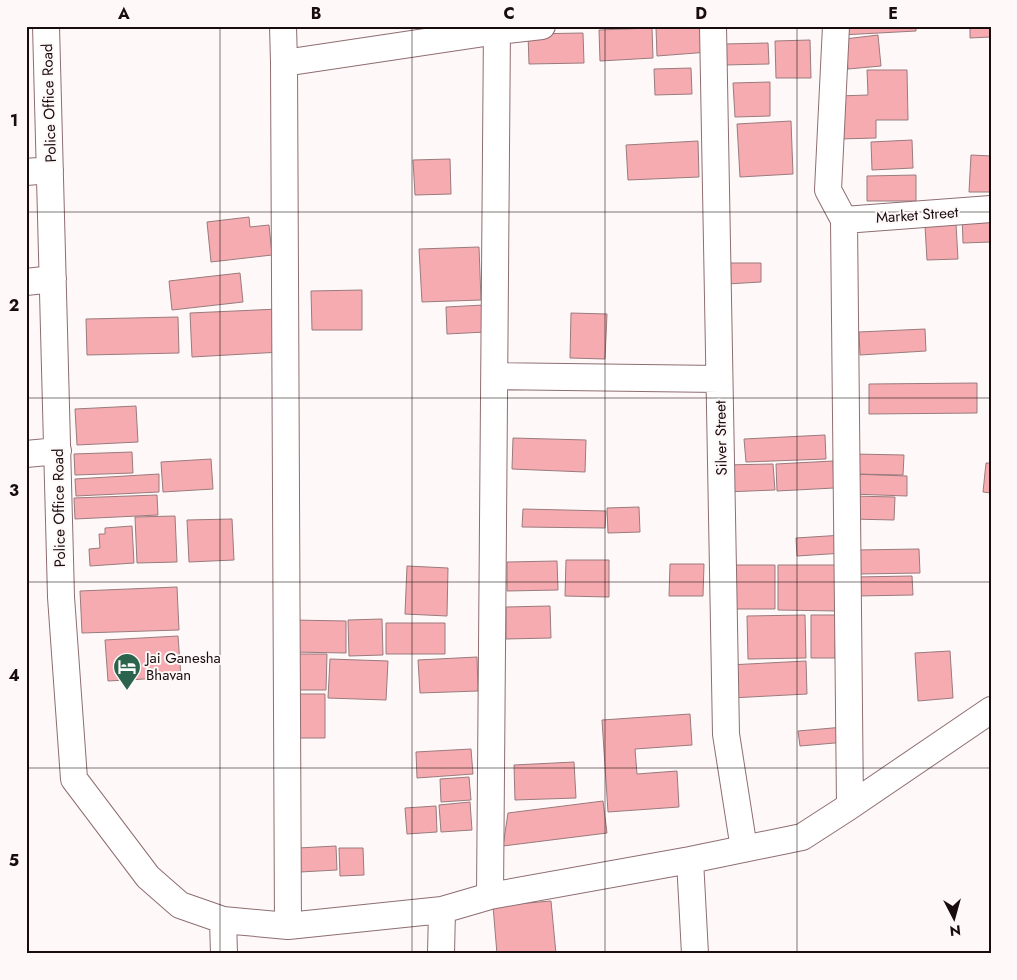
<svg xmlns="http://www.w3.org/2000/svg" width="1017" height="980" viewBox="0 0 1017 980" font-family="Jost,sans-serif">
	<rect width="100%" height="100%" fill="#fff8f8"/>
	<path fill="#f6abb1" stroke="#9a7b7d" d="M 680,26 L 709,26 L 709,52 L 657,56 L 656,28 Z
		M 840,26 L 916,26 L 916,31 L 841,35 Z
		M 970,26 L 991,26 L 991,37 L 970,38 Z
		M 652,28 L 653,58 L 600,61 L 599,30 Z
		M 583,33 L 584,63 L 529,64 L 528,34 Z
		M 878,35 L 881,66 L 848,69 L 845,39 Z
		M 810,40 L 811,78 L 776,78 L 775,41 Z
		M 768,43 L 769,64 L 724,65 L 724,44 Z
		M 691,68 L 692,94 L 655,95 L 654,69 Z
		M 867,70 L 907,70 L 908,120 L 876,120 L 876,138 L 839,139 L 838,96 L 868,95 Z
		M 770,82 L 770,116 L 735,117 L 733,83 Z
		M 791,121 L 793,174 L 740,177 L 737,124 Z
		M 912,140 L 913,168 L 872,170 L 871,142 Z
		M 698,141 L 699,177 L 628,180 L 626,145 Z
		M 971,155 L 991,156 L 991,192 L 969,192 Z
		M 450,159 L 451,194 L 415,195 L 413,160 Z
		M 916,175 L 916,201 L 867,201 L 867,176 Z
		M 991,213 L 991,242 L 963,243 L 962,214 Z
		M 249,217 L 250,227 L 269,225 L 272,255 L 211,262 L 207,222 Z
		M 956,224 L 958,259 L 927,260 L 925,226 Z
		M 479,247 L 481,300 L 422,302 L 419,249 Z
		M 726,263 L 761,263 L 761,282 L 727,284 Z
		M 240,273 L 243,302 L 172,310 L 169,281 Z
		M 362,290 L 362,330 L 312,330 L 311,291 Z
		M 484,305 L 485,332 L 447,334 L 446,307 Z
		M 279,309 L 281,352 L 192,357 L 190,313 Z
		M 571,313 L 607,314 L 605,359 L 570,358 Z
		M 178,317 L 179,353 L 87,355 L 86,319 Z
		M 925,329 L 926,351 L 860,355 L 859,332 Z
		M 977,383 L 977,413 L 869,414 L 869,384 Z
		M 136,406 L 138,442 L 77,445 L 75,409 Z
		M 825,435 L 826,459 L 746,462 L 744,439 Z
		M 513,438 L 586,440 L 585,472 L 512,469 Z
		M 132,452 L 133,473 L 75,475 L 74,454 Z
		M 854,454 L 904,455 L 903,475 L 854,474 Z
		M 211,459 L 213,489 L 163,492 L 161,462 Z
		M 833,461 L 834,488 L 777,491 L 776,464 Z
		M 986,463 L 991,463 L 991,493 L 983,492 Z
		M 773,464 L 775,490 L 725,492 L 724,465 Z
		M 159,474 L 159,492 L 76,496 L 75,479 Z
		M 852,474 L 907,476 L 907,496 L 851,494 Z
		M 157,495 L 158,515 L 75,519 L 74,498 Z
		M 852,496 L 895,497 L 894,520 L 851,519 Z
		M 639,507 L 640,532 L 608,533 L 607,508 Z
		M 523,509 L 606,511 L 605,528 L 522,527 Z
		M 175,516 L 177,562 L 137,563 L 135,517 Z
		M 232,519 L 234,560 L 189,562 L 187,520 Z
		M 132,526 L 134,563 L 90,566 L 89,549 L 100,548 L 99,534 L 105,534 L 105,528 Z
		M 843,535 L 844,553 L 797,556 L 796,538 Z
		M 919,549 L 920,573 L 858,574 L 857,550 Z
		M 566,560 L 609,560 L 609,597 L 565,596 Z
		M 557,561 L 558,590 L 507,591 L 507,562 Z
		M 670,564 L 704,564 L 703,596 L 669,596 Z
		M 730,565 L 775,565 L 775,609 L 730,609 Z
		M 778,565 L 838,565 L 837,611 L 778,610 Z
		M 407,566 L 448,568 L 447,616 L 405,614 Z
		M 912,576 L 913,595 L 856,596 L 856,577 Z
		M 177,587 L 179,630 L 82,633 L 80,591 Z
		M 550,606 L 551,638 L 506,639 L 506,607 Z
		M 805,615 L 806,658 L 748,659 L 747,616 Z
		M 811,615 L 836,615 L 835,658 L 811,658 Z
		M 382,619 L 383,655 L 349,656 L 348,620 Z
		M 293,620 L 346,621 L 346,653 L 292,652 Z
		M 386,623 L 445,623 L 445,654 L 386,654 Z
		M 178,636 L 181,677 L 108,681 L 105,640 Z
		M 950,651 L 953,698 L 918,701 L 915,653 Z
		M 293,654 L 327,654 L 326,690 L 292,690 Z
		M 477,657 L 478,691 L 420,693 L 418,660 Z
		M 330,659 L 388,661 L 386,700 L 328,698 Z
		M 806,661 L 807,694 L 731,698 L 729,665 Z
		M 293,694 L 325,694 L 325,738 L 292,738 Z
		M 690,714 L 692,745 L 635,749 L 637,774 L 677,771 L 679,807 L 608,812 L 602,720 Z
		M 844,727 L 846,742 L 800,746 L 798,731 Z
		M 471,749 L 473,774 L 417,778 L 416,752 Z
		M 574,762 L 576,798 L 515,800 L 514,765 Z
		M 469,777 L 471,800 L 441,802 L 440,779 Z
		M 603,801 L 607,833 L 503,846 L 508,813 Z
		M 470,802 L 472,830 L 441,832 L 439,805 Z
		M 436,806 L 437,832 L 407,834 L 405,808 Z
		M 336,846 L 337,870 L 300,872 L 298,848 Z
		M 339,848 L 363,848 L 364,875 L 340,876 Z
		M 551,901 L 556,954 L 497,954 L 493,906 Z"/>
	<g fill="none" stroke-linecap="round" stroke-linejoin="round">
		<defs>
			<path id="minor" d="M 46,26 L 61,597 L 74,779 L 148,877 L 180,905 L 223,920 L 288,926 L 442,910 L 490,896 L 690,860 L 802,837 L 850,806 L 991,710
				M 283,26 L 284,63 L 288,926
				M 713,26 L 726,734 L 744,849
				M 836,26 L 828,190 L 844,220 L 850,806
				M 284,63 L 498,31 L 542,26
				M 26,172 L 50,170
				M 844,220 L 991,209
				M 26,282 L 53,279
				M 495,376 L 719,379
				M 26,454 L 58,451
				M 690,860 L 695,954
				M 490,896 L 497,26
				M 223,920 L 224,954
				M 441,954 L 442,910"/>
		</defs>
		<use href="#minor" stroke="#8e6e71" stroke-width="28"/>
		<use href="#minor" stroke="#fff" stroke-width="26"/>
	</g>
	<path fill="none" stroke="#180c0d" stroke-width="1" stroke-opacity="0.55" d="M 220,26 L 220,954M 412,26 L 412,954M 605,26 L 605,954M 797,26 L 797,954M 26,212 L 991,212M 26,398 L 991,398M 26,582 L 991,582M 26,768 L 991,768"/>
	<defs>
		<symbol id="hotel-pin" viewBox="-11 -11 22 30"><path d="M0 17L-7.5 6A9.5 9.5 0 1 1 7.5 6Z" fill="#2b634c" stroke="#fff8f8"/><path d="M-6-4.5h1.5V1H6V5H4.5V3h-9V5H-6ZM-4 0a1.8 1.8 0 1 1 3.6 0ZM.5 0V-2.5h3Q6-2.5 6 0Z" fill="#fff"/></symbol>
	</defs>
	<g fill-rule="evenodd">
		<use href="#hotel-pin" x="111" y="651" width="32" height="43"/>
	</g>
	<g text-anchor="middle" stroke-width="4" stroke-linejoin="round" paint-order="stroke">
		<g font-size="15" fill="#180c0d" stroke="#fff8f8">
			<text transform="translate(49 103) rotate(-92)" y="5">Police Office Road</text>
			<text transform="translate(917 215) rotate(-4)" y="5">Market Street</text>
			<text transform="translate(721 438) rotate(-91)" y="5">Silver Street</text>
			<text transform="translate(59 508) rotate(-91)" y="5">Police Office Road</text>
		</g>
		<g font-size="15" fill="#180c0d" stroke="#fff8f8" text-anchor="start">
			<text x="146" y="663">Jai Ganesha<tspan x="146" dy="17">Bhavan</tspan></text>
		</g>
	</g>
	<rect width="1017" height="980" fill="none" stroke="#fff8f8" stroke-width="55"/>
	<g transform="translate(954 918) rotate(174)" stroke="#fff8f8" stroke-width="4" paint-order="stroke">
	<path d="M0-4L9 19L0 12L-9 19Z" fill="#180c0d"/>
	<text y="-8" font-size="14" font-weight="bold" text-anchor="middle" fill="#180c0d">N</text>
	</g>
	<rect x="28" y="28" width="962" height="924" fill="none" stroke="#180c0d" stroke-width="2"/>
	<g font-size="16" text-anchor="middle" font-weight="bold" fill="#180c0d">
		<text x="124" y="19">A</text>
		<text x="316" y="19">B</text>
		<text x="509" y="19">C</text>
		<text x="701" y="19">D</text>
		<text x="893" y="19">E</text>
		<text x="14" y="126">1</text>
		<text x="14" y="311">2</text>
		<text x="14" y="496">3</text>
		<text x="14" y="681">4</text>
		<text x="14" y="866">5</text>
	</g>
</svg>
